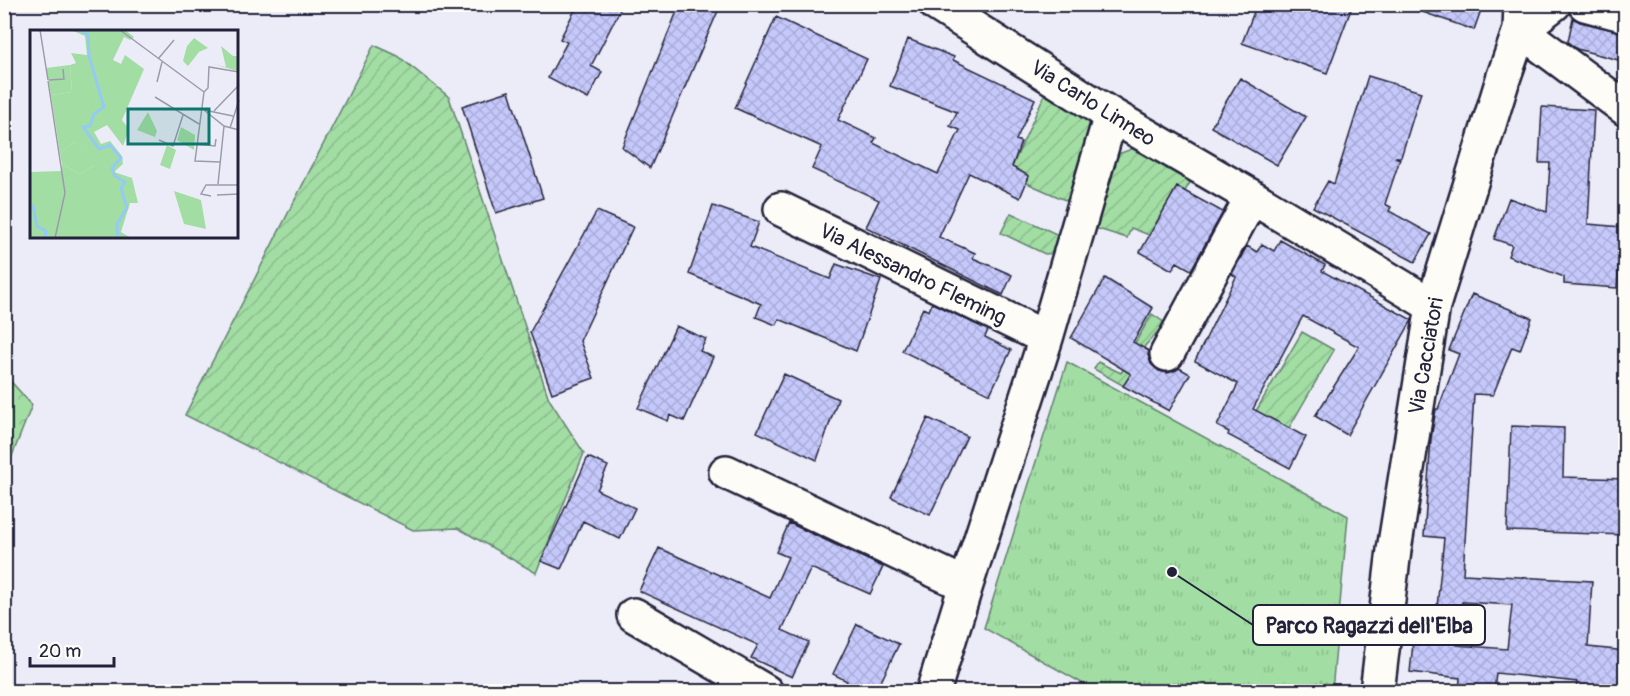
<svg xmlns="http://www.w3.org/2000/svg" width="1630" height="696" viewBox="0 0 1630 696" font-family="Pangolin,sans-serif">
	<defs>
		<pattern id="forest-crowns" width="20" height="18" patternUnits="userSpaceOnUse" patternTransform="scale(1.5)"><rect width="20" height="18" fill="#a2dda3"/><path d="M2 6a3 3 0 1 1 6 0M12 15a3 3 0 1 1 6 0" fill="none" stroke="#8bbd8d"/></pattern>
		<pattern id="park-tufts" width="24" height="20" patternUnits="userSpaceOnUse" patternTransform="scale(1.5)"><rect width="24" height="20" fill="#a2dda3"/><path d="M3 7l-1-3M5 7V3M7 7l1-3M15 17l-1-3M17 17v-4M19 17l1-3" fill="none" stroke="#8bbd8d"/></pattern>
		<pattern id="garden-furrows" width="10" height="10" patternUnits="userSpaceOnUse" patternTransform="scale(1.5)"><rect width="10" height="10" fill="#a2dda3"/><path d="M-1 1l2-2M0 10L10 0M9 11l2-2" fill="none" stroke="#8bbd8d"/></pattern>
		<pattern id="building-cross-hatch" width="8" height="8" patternUnits="userSpaceOnUse" patternTransform="scale(1.5)"><rect width="8" height="8" fill="#c5c8fa"/><path d="M0 0l8 8M0 8l8-8" fill="none" stroke="#a9acd7"/></pattern>
	</defs>
	<rect width="100%" height="100%" fill="#ececf8"/>
	<filter id="ink" filterUnits="userSpaceOnUse"><feTurbulence type="fractalNoise" baseFrequency=".0167" numOctaves="2"/><feDisplacementMap in="SourceGraphic" scale="12" xChannelSelector="R" yChannelSelector="G"/><feConvolveMatrix kernelMatrix="1 2 1 2 8 2 1 2 1" color-interpolation-filters="sRGB"/></filter>
	<g filter="url(#ink)">
		<path fill="url(#forest-crowns)" stroke="#62806f" stroke-width="1.5" d="M 5,375 L 32,405 L 5,474 Z"/>
		<path fill="url(#park-tufts)" stroke="#62806f" stroke-width="1.5" d="M 1067,362 L 1348,516 L 1332,691 L 1096,691 L 984,628 Z"/>
		<path fill="url(#garden-furrows)" stroke="#62806f" stroke-width="1.5" d="M 374,45 L 398,56 L 449,97 L 549,399 L 584,453 L 536,573 L 458,528 L 413,530 L 185,415 Z
			M 1046,91 L 1085,111 L 1096,141 L 1074,204 L 1027,183 L 1029,176 L 1012,167 Z
			M 1137,147 L 1191,181 L 1185,191 L 1177,187 L 1149,235 L 1131,228 L 1127,238 L 1095,228 L 1118,154 Z
			M 1011,213 L 1063,237 L 1054,253 L 1045,254 L 1001,233 Z
			M 1152,314 L 1165,323 L 1145,346 L 1124,386 L 1094,369 L 1098,362 L 1121,373 L 1132,355 L 1129,353 Z
			M 1302,332 L 1334,350 L 1289,428 L 1256,411 Z"/>
		<path fill="url(#building-cross-hatch)" stroke="#22223b" stroke-width="1.5" fill-rule="evenodd" d="M 578,4 L 623,4 L 591,66 L 602,72 L 588,99 L 548,78 L 567,42 L 560,39 Z
			M 680,4 L 721,4 L 650,168 L 622,147 Z
			M 1257,4 L 1278,4 L 1300,12 L 1301,4 L 1353,4 L 1327,73 L 1242,43 Z
			M 1411,4 L 1483,4 L 1474,30 L 1411,8 Z
			M 776,17 L 867,59 L 838,120 L 876,138 L 873,143 L 938,174 L 960,130 L 950,126 L 957,112 L 890,86 L 908,39 L 954,57 L 953,60 L 1035,99 L 1016,140 L 1021,142 L 1012,167 L 1029,176 L 1020,198 L 969,173 L 939,237 L 975,253 L 973,258 L 1012,275 L 1003,295 L 866,227 L 879,200 L 812,169 L 822,147 L 735,108 Z
			M 1573,18 L 1580,22 L 1626,33 L 1626,62 L 1577,49 L 1569,43 L 1568,41 Z
			M 1368,76 L 1421,92 L 1401,157 L 1395,157 L 1400,159 L 1385,204 L 1391,207 L 1389,211 L 1431,234 L 1415,262 L 1313,207 L 1328,181 L 1334,184 Z
			M 1240,78 L 1306,117 L 1277,165 L 1211,127 Z
			M 509,91 L 543,198 L 496,213 L 462,106 Z
			M 1542,107 L 1594,110 L 1588,224 L 1622,227 L 1617,288 L 1564,284 L 1564,277 L 1508,256 L 1512,245 L 1494,239 L 1509,198 L 1547,212 L 1550,163 L 1539,163 Z
			M 1177,187 L 1223,212 L 1191,270 L 1177,262 L 1172,270 L 1140,252 Z
			M 713,206 L 759,222 L 750,247 L 830,279 L 836,264 L 881,280 L 856,351 L 779,319 L 776,325 L 756,317 L 761,304 L 689,274 Z
			M 597,211 L 633,227 L 580,341 L 594,378 L 552,393 L 530,332 Z
			M 1280,240 L 1325,265 L 1322,271 L 1412,320 L 1347,435 L 1315,416 L 1359,347 L 1303,316 L 1253,409 L 1306,437 L 1290,468 L 1228,435 L 1229,432 L 1217,426 L 1238,384 L 1195,361 L 1236,277 L 1232,274 L 1247,246 L 1257,252 L 1262,244 L 1274,251 Z
			M 1105,278 L 1153,308 L 1133,342 L 1149,351 L 1148,355 L 1151,364 L 1159,371 L 1168,373 L 1176,370 L 1179,368 L 1190,374 L 1169,411 L 1123,386 L 1131,374 L 1071,338 Z
			M 1472,294 L 1532,318 L 1520,350 L 1512,347 L 1493,395 L 1474,394 L 1463,574 L 1592,581 L 1588,647 L 1626,651 L 1626,692 L 1600,692 L 1576,689 L 1577,682 L 1496,673 L 1494,692 L 1459,692 L 1460,678 L 1410,672 L 1416,615 L 1436,617 L 1444,538 L 1424,536 L 1431,439 L 1436,409 L 1438,409 L 1459,354 L 1449,350 ZM 1462,602 L 1512,605 L 1507,649 L 1457,645 Z
			M 932,303 L 988,330 L 985,337 L 1011,350 L 990,394 L 902,351 L 923,308 L 929,311 Z
			M 676,326 L 706,339 L 700,351 L 713,357 L 684,421 L 670,415 L 668,421 L 638,408 Z
			M 784,374 L 838,399 L 817,460 L 757,432 Z
			M 928,418 L 967,436 L 930,515 L 891,497 Z
			M 1511,426 L 1564,428 L 1563,477 L 1626,479 L 1626,535 L 1507,531 Z
			M 588,457 L 608,466 L 597,490 L 635,508 L 620,539 L 583,521 L 561,569 L 541,561 Z
			M 789,523 L 883,567 L 870,594 L 811,568 L 782,630 L 809,642 L 792,677 L 751,658 L 758,645 L 639,591 L 659,548 L 770,598 L 788,557 L 776,552 Z
			M 857,624 L 899,644 L 876,692 L 842,692 L 847,681 L 833,674 Z"/>
		<g fill="none" stroke-linecap="round" stroke-linejoin="round">
			<defs>
				<path id="minor" d="M 936,4 L 1111,115 L 1252,197 L 1433,306
					M 1585,4 L 1626,15
					M 1520,30 L 1626,109
					M 1520,30 L 1554,4
					M 781,209 L 1046,338
					M 1167,354 L 1252,197
					M 726,472 L 966,585
					M 634,615 L 766,692
					M 933,692 L 966,585 L 1046,338 L 1111,115
					M 1377,692 L 1394,550 L 1433,306 L 1503,79 L 1520,30 L 1521,4"/>
			</defs>
			<use href="#minor" stroke="#22223b" stroke-width="38"/>
			<use href="#minor" stroke="#fdfcf7" stroke-width="33"/>
		</g>
	</g>
	<g text-anchor="middle" stroke-width="6" stroke-linejoin="round" paint-order="stroke">
		<g font-size="21" fill="#22223b" stroke="#fdfcf7">
			<text transform="translate(1093 103) rotate(32)" y="7">Via Carlo Linneo</text>
			<text transform="translate(913 274) rotate(26)" y="7">Via Alessandro Fleming</text>
			<text transform="translate(1426 356) rotate(-80)" y="7">Via Cacciatori</text>
		</g>
	</g>
	<g transform="translate(30 30)">
		<rect width="208" height="208" fill="#ececf8"/>
		<path d="M 40,35 L 42,62 L 21,65 L 16,38 ZM 43,112 L 59,119 L 65,135 L 50,144 L 32,134 L 30,124 ZM 144,161 L 171,170 L 176,199 L 154,194 Z" fill="#a2dda3"/>
		<path d="M 41,0 L 95,0 L 104,7 L 100,10 L 94,7 L 83,30 L 91,34 L 95,25 L 114,39 L 92,90 L 99,99 L 93,116 L 77,95 L 64,102 L 71,114 L 80,111 L 92,126 L 93,134 L 84,142 L 102,148 L 108,173 L 100,173 L 91,202 L 101,208 L 0,208 L 0,142 L 32,141 L 32,134 L 50,144 L 65,135 L 59,132 L 58,119 L 43,112 L 30,124 L 21,65 L 42,62 L 40,35 L 46,33 L 41,23 L 57,25 L 55,6 ZM 164,8 L 178,18 L 169,22 L 158,36 L 153,31 L 157,16 ZM 191,16 L 203,26 L 208,26 L 208,41 L 183,34 L 196,37 ZM 137,115 L 146,120 L 140,139 L 130,135 Z" fill="#a2dda3"/>
		<path d="M 151,97 L 165,105 L 164,120 L 147,110 Z" fill="#a2dda3"/>
		<path d="M 118,82 L 127,101 L 125,107 L 107,100 Z" fill="#a2dda3"/>
		<path fill="none" stroke="#95cbf3" stroke-width="3" d="M 49,0 L 58,4 L 59,26 L 74,77 L 64,84 L 60,96 L 53,97 L 69,119 L 80,115 L 91,128 L 82,138 L 85,146 L 95,152 L 91,158 L 97,178 L 87,194 L 88,208M 0,176 L 3,176 L 7,196 L 16,201 L 15,208"/>
		<path fill="none" stroke="#9b9bac" stroke-width="1.5" d="M 10,0 L 18,50M 90,0 L 174,62M 128,29 L 144,10M 19,50 L 34,49 L 33,39M 18,51 L 35,163 L 25,208M 127,52 L 132,32M 174,62 L 165,131 L 190,132M 174,62 L 178,58 L 179,37 L 209,42M 125,67 L 169,94M 174,80 L 194,96 L 209,100M 174,80 L 203,86M 184,81 L 209,55M 200,98 L 209,70M 129,110 L 143,116 L 153,85M 167,114 L 185,116 L 186,109M 188,154 L 194,96M 187,165 L 209,164M 181,166 L 171,164 L 176,155 L 209,155"/>
		<path fill="#0f766e" fill-opacity="0.15" stroke="#0f766e" stroke-width="3" d="M 98,79 L 179,79 L 179,114 L 98,114 Z"/>
		<rect width="208" height="208" fill="none" stroke="#22223b" stroke-width="3"/>
	</g>
	<path fill="none" stroke="#22223b" stroke-width="2" d="M1172 572L1253 625"/>
	<circle fill="#22223b" stroke="#fdfcf7" stroke-width="2" cx="1172" cy="572" r="6"/>
	<rect fill="#fdfcf7" stroke="#22223b" stroke-width="2" x="1253" y="605" width="232" height="40" rx="6"/>
	<g font-size="22" text-anchor="middle" font-weight="bold" fill="#22223b">
		<text x="1369" y="633">Parco Ragazzi dell'Elba</text>
	</g>
	<rect width="1630" height="696" fill="none" stroke="#fdfcf7" stroke-width="24"/>
	<rect x="12" y="12" width="1606" height="672" fill="none" stroke="#22223b" stroke-width="2" filter="url(#ink)"/>
	<path d="M30 657v9h84v-9" fill="none" stroke="#22223b" stroke-width="3"/>
	<text x="39" y="657" font-size="18" fill="#22223b" stroke="#fdfcf7" stroke-width="4.5" paint-order="stroke">20 m</text>
</svg>
